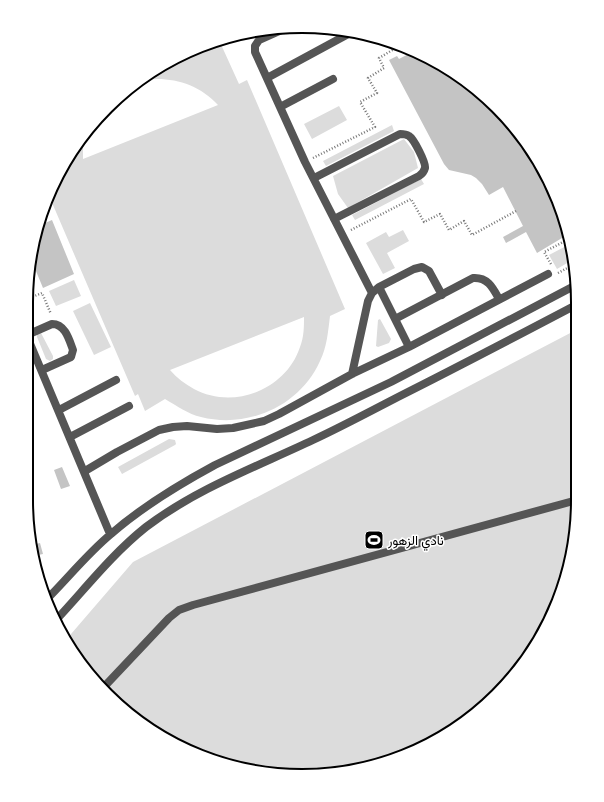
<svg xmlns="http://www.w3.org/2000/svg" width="604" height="802" viewBox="0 0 604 802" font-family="'Golos Text',Vazirmatn,sans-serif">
	<rect width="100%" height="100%" fill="#fff"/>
	<path fill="#dcdcdc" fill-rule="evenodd" d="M 219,40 L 239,84 L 247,80 L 345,309 L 330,316 C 328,332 327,347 320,361 C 300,406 248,429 201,417 C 188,414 177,406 165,399 L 145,411 L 138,394 L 135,396 L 50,198 L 72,149 L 85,135 L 83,144 L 83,159 L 218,105 C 197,82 167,75 137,81 L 180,54 ZM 304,317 C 304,327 304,337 300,347 C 286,390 233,410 194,389 C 185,384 177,378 170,370 Z
		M 339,106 L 347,120 L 312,139 L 304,124 Z
		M 392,125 L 394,131 L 326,166 L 323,161 Z
		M 404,139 L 414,152 L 418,168 L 348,208 L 338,194 L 333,176 Z
		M 421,179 L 424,184 L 355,220 L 352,215 Z
		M 403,230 L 409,241 L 387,253 L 395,268 L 383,274 L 366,243 L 386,232 L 389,237 Z
		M 570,244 L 574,259 L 557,269 L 549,255 Z
		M 74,280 L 81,296 L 56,306 L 49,291 Z
		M 90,303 L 111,347 L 94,355 L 73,311 Z
		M 380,319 L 391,339 L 389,343 L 378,347 L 376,346 L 378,320 Z
		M 576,330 L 577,518 L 563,588 L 541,638 L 510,682 L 470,719 L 407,755 L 320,775 L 248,771 L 180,747 L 107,695 L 65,641 L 133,562 Z
		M 41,333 L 53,356 L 53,359 L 50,361 L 46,359 L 37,337 L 37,334 Z
		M 169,439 L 175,440 L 176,444 L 175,445 L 122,474 L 118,467 Z"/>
	<path fill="#c4c4c4" d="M 414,51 L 440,63 L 484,95 L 521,134 L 557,197 L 567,235 L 537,253 L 526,232 L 506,243 L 503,237 L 523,226 L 503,187 L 489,195 L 482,184 L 476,178 L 471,175 L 449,170 L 444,164 L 389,60 L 397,56 L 399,59 Z
		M 52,220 L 74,274 L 43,288 L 31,259 L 35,231 L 38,226 Z
		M 62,467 L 70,486 L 61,489 L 54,470 Z
		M 40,543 L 43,554 L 33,556 L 32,545 Z"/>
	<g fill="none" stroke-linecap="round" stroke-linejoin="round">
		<path stroke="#777" stroke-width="2.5" stroke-dasharray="1 2" stroke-linecap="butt" d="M 313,158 L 375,127 L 360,102 L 377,93 L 368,78 L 384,68 L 379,58 L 401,45
			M 351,230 L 411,199 L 424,222 L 440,214 L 449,230 L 464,221 L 472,235 L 516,211
			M 551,264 L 544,252 L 569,239
			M 558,273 L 575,264
			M 27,299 L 42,293 L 51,314"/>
		<path stroke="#555" stroke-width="8" d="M 288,27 L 259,40 L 255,46 L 255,52 L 305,162 L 372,293
			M 267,78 L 352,32
			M 280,107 L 333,79
			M 314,178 L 400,134 C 403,134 406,134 409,136 C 414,139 426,163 425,168 C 424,172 422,174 419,176 L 334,219
			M 379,287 L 409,347
			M 395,319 L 473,278 C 488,277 493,288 499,299
			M 26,334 L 110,534
			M 27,335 L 52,324 C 65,324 69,339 73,350 L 71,357 L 42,370
			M 352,374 L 368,301 L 372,293 L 379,287 L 414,269 L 422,267 L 429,271 L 442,295
			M 59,410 L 116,380
			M 70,437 L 129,406
			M 85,471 L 117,452 L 159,430 L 173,427 L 187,426 L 217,429 L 233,428 L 264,421 L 279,414 L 352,374 L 409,347 L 548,274
			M 47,599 C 68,578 88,553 111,534 C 143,506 178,485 215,465 L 391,382 L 576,285
			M 56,620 C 85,589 112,554 146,527 C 196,489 256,467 313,440 C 341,427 369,412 398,397 C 458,367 517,336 576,305
			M 102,689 L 169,618 L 179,610 L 193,605 L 577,500"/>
	</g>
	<defs>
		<symbol id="stadium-square" viewBox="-11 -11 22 22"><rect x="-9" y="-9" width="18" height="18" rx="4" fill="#000" stroke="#fff"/><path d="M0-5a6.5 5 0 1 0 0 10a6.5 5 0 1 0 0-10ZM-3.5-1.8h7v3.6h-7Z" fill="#fff"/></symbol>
	</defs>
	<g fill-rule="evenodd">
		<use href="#stadium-square" x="363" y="529" width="22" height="22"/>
	</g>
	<g text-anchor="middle" stroke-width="3" stroke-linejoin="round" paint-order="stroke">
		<g font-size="13" fill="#000" stroke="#fff" text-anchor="start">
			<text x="388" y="545">نادي الزهور</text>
		</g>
	</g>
	<path d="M0 0H604V802H0ZM302 33H302A269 269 0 0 1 571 302V500A269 269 0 0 1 302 769H302A269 269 0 0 1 33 500V302A269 269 0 0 1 302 33Z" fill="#fff" fill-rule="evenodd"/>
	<path fill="none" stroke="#000" stroke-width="2" d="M302 33H302A269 269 0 0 1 571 302V500A269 269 0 0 1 302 769H302A269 269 0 0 1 33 500V302A269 269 0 0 1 302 33Z"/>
</svg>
